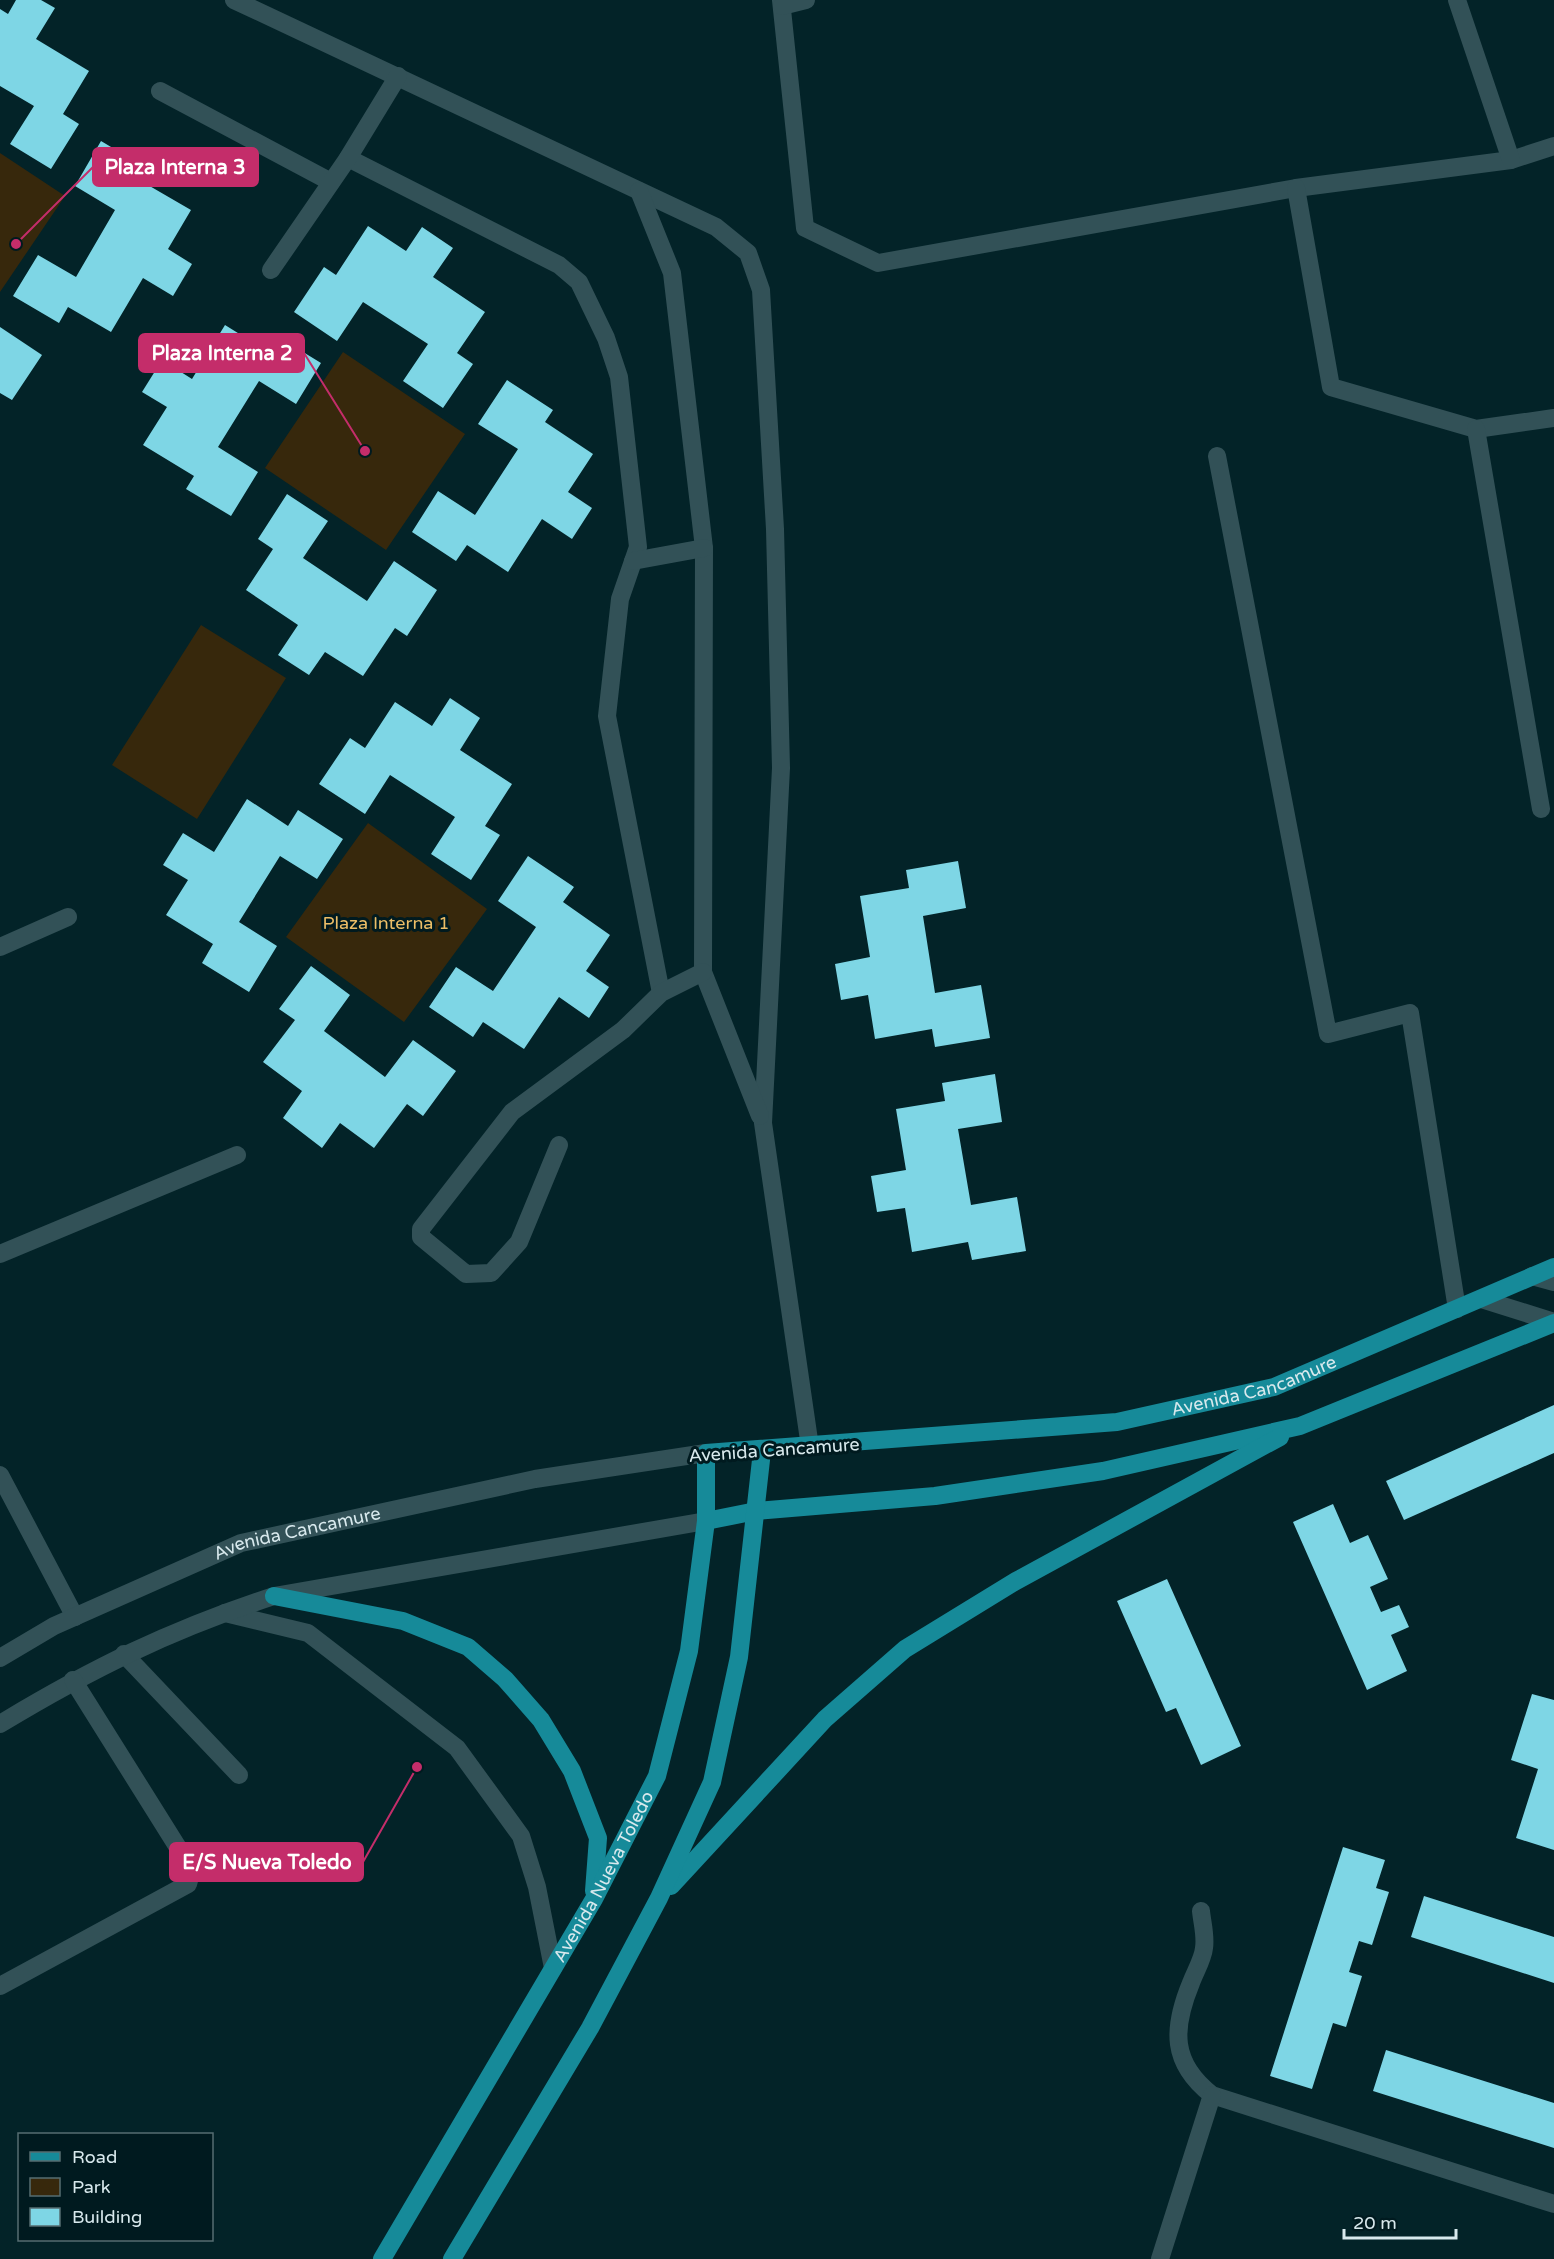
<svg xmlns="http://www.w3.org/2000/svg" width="1554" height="2259" viewBox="0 0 1554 2259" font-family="'Varela Round',sans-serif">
	<rect width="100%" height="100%" fill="#032328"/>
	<path fill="#37280c" d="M 0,153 L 65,196 L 0,292 Z
		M 343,352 L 465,434 L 386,550 L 265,468 Z
		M 201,625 L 286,678 L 197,819 L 112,765 Z
		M 368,823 L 487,909 L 404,1022 L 286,937 Z"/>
	<path fill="#7ed6e5" d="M 16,0 L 41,0 L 55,8 L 36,39 L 89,71 L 63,114 L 79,124 L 51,169 L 10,144 L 34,106 L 0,86 L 0,9 L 8,14 Z
		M 101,141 L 148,169 L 141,181 L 191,210 L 168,249 L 192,264 L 173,296 L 143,278 L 111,332 L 68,307 L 59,323 L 13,296 L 38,255 L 76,277 L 115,210 L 75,186 Z
		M 368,226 L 406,251 L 422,227 L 453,248 L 433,277 L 485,312 L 457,353 L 473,364 L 443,408 L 403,381 L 428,344 L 363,302 L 337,341 L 294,312 L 324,267 L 336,275 Z
		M 225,325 L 267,351 L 277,336 L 321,363 L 296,404 L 259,381 L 218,447 L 258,472 L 231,516 L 186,489 L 194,476 L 143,445 L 167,407 L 142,392 L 162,360 L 192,379 Z
		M 0,327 L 42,355 L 12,400 L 0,393 Z
		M 507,380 L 553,410 L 545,422 L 593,454 L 568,492 L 592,508 L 572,539 L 542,519 L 508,572 L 467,545 L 456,561 L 412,532 L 438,491 L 475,515 L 518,449 L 478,424 Z
		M 287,494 L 328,521 L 303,558 L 367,601 L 394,561 L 437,590 L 407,636 L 395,628 L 363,676 L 325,652 L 309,675 L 278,655 L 298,625 L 246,590 L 273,549 L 258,539 Z
		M 450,698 L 480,718 L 460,750 L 512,784 L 485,826 L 500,835 L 471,880 L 431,854 L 455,817 L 390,775 L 365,814 L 319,784 L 350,738 L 365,748 L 395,702 L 432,726 Z
		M 247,799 L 288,826 L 298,810 L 343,839 L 317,879 L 280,856 L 239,922 L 277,946 L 249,992 L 202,963 L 213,944 L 166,915 L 188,880 L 163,865 L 183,833 L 214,852 Z
		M 528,856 L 574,887 L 563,902 L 610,935 L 586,971 L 609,987 L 589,1018 L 559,997 L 524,1049 L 483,1022 L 473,1037 L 429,1007 L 456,967 L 493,991 L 536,927 L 498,901 Z
		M 958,861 L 966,908 L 923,916 L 935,993 L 981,985 L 990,1038 L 935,1047 L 932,1029 L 875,1039 L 868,995 L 841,1000 L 835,964 L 870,957 L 860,896 L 909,888 L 906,870 Z
		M 311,966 L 350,995 L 324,1031 L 385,1077 L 413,1040 L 456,1071 L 423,1116 L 407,1104 L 374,1148 L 340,1123 L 322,1148 L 283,1118 L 302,1091 L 263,1062 L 295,1020 L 279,1009 Z
		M 995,1074 L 1002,1122 L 958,1129 L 971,1205 L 1017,1197 L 1026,1251 L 972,1260 L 968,1242 L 912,1252 L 905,1208 L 877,1212 L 871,1176 L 906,1170 L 896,1109 L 945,1101 L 942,1083 Z
		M 1554,1405 L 1554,1453 L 1404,1520 L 1386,1481 Z
		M 1333,1504 L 1350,1543 L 1368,1535 L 1388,1579 L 1370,1587 L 1381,1612 L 1399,1605 L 1409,1627 L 1391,1635 L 1407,1671 L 1367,1690 L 1293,1522 Z
		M 1167,1579 L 1241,1746 L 1201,1765 L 1176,1708 L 1166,1712 L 1117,1601 Z
		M 1532,1694 L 1554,1700 L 1554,1850 L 1516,1838 L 1538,1769 L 1511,1760 Z
		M 1343,1847 L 1385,1860 L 1376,1888 L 1389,1892 L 1372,1945 L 1359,1941 L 1349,1972 L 1362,1976 L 1346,2027 L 1333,2023 L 1312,2089 L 1270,2076 Z
		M 1424,1896 L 1554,1937 L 1554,1983 L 1411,1937 Z
		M 1386,2050 L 1554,2103 L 1554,2148 L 1373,2091 Z"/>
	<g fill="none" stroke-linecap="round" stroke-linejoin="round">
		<g stroke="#325157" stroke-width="18">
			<path d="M 234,0 L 716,227 L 748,253 L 761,290 L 775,529 L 781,768 L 763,1123 L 810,1447"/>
			<path d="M 781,0 L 805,228 L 878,263 L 1296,188 L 1511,160 L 1554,146"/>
			<path d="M 1457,0 L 1511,160"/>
			<path d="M 782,6 L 806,0"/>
			<path d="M 160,91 L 331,182"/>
			<path d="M 348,158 L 559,265 L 579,282 L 606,338 L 619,377 L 638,547 L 620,599 L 607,716 L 661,993"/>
			<path d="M 1296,188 L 1331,387 L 1476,429 L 1554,418"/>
			<path d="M 639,191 L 672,273 L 704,548 L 703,972 L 760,1116"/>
			<path d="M 271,270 L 348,158 L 398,76"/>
			<path d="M 1476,429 L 1541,809"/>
			<path d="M 1217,456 L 1328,1034 L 1410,1013 L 1457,1309"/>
			<path d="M 633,561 L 704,548"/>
			<path d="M 0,947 L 68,917"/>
			<path d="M 559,1145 L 519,1242 L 491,1273 L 466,1274 L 421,1237 L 421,1229 L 512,1112 L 623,1030 L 661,993 L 703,972"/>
			<path d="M 0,1254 L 237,1155"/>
			<path d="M 1532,1276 L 1554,1282"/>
			<path d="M 1481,1299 L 1554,1322"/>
			<path d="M 0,1475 L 75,1617"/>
			<path d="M 225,1613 L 308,1633 L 457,1748 L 521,1836 L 537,1887 L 553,1968"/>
			<path d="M 124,1654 L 239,1775"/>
			<path id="s1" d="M 0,1658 L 54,1626 L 241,1543 L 535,1479 L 706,1453"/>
			<path d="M 0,1724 C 91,1669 172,1629 274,1596 L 706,1521"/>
			<path d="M 1201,1911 C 1202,1922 1206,1936 1204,1948 C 1203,1959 1195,1972 1191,1983 C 1172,2029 1171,2063 1212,2095 L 1554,2204"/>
			<path d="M 0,1986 L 188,1884 L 192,1870 L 73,1680"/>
			<path d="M 1160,2259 L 1212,2095"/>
		</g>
		<g stroke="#168a99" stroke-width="18">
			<path d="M 706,1521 L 756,1511 L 935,1496 L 1103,1471 L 1300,1426 L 1554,1323"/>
			<path d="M 274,1596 L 403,1621 L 468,1647 L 505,1679 L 541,1720 L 572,1771 L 598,1838 L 594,1891"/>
			<path d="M 671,1886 L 825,1719 L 905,1649 L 1016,1581 L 1280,1437"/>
			<path id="s2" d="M 382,2259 L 594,1899 L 657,1776 L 689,1651 L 706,1521 L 706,1453 L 1117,1422 L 1274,1387 L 1554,1267"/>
			<path d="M 452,2259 L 590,2028 L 659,1898 L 712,1782 L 739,1657 L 762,1451"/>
		</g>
	</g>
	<g text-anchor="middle" stroke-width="6" stroke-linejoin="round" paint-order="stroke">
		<g font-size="18" fill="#ecbe67" stroke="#001a1f">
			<text x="386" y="929">Plaza Interna 1</text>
		</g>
		<g font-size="18" fill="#d8e9ed" stroke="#001a1f">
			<text dy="6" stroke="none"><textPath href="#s2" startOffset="1438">Avenida Cancamure</textPath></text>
			<text transform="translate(774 1450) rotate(-4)" y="6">Avenida Cancamure</text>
			<text dy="6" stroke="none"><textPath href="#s1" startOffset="324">Avenida Cancamure</textPath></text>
			<text dy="6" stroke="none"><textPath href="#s2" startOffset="442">Avenida Nueva Toledo</textPath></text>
		</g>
	</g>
	<path fill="none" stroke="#c42d6a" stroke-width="2" d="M16 244L93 167M365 451L304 353M417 1767L363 1862"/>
	<g fill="#c42d6a" stroke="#001a1f" stroke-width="2">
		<circle cx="16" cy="244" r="6"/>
		<circle cx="365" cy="451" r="6"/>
		<circle cx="417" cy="1767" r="6"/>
	</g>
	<g fill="#c42d6a" stroke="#c42d6a" stroke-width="2">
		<rect x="93" y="148" width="165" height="38" rx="6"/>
		<rect x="139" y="334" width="165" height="38" rx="6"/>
		<rect x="170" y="1843" width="193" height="38" rx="6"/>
	</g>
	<g font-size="20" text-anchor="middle" font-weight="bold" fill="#fff">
		<text x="175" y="174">Plaza Interna 3</text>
		<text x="222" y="360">Plaza Interna 2</text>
		<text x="267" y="1869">E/S Nueva Toledo</text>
	</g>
	<rect x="18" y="2133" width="195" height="108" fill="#001a1f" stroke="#566d71" stroke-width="1.5"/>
	<rect x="30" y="2152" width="30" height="9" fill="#168a99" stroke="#566d71" stroke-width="1.5"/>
	<text x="72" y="2163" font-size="18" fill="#d8e9ed">Road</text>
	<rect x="30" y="2178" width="30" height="18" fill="#37280c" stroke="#566d71" stroke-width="1.5"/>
	<text x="72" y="2193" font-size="18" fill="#d8e9ed">Park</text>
	<rect x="30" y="2208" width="30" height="18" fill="#7ed6e5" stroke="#566d71" stroke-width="1.5"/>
	<text x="72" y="2223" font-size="18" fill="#d8e9ed">Building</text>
	<path d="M1344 2229v9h112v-9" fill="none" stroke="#d8e9ed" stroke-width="3"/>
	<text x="1353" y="2229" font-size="18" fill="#d8e9ed" stroke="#001a1f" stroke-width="4.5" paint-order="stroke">20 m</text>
</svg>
